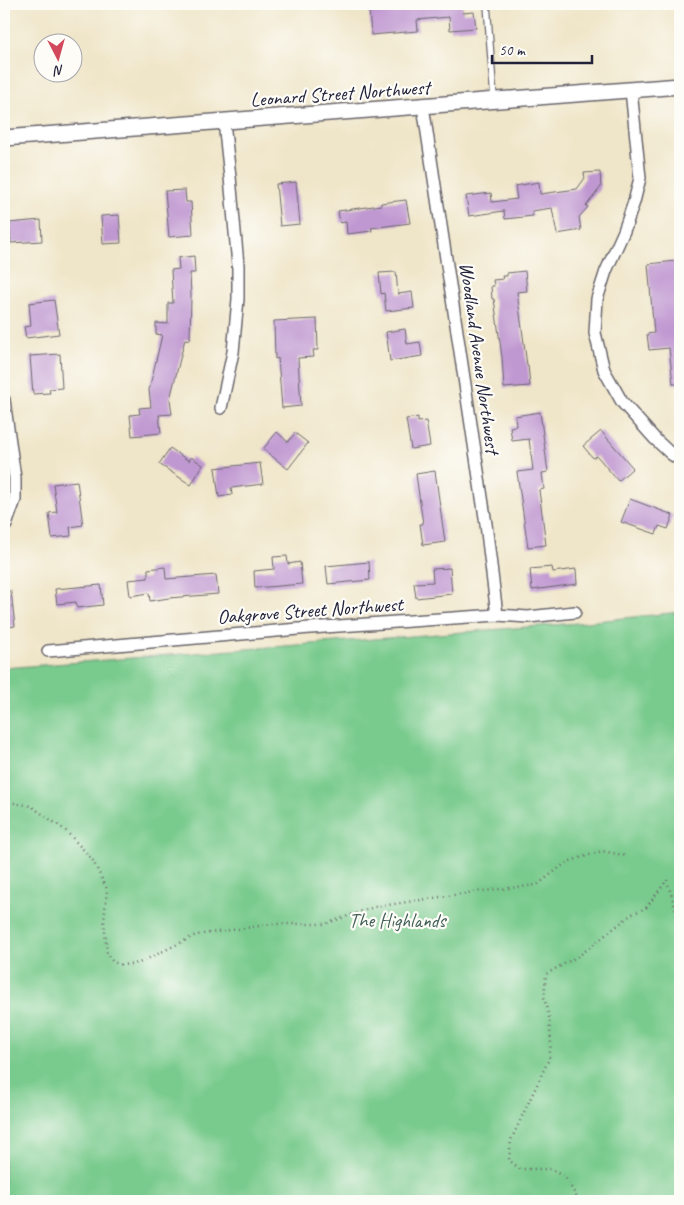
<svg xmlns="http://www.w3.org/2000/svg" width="684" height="1205" viewBox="0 0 684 1205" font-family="Caveat,sans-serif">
	<rect width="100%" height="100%" fill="#fdfcf7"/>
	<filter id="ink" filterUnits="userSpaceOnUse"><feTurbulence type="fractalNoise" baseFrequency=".02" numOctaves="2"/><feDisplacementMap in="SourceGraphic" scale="10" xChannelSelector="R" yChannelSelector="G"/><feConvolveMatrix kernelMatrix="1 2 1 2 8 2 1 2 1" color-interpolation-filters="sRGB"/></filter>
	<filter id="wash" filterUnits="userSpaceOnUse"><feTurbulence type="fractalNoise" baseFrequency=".0096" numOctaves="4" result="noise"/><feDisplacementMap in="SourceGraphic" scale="20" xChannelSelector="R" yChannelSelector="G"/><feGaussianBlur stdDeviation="1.12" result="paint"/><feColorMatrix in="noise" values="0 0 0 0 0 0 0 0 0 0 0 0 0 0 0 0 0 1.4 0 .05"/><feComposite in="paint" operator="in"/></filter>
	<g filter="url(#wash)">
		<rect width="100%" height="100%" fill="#efe5c8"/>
		<path fill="#79cb8d" stroke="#4e7664" d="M 680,612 L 680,1201 L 4,1201 L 4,668 L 578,623 Z"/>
		<g id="blocks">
			<path fill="#c098d1" d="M 393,4 L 393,7 L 435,4 L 462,4 L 463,13 L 474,12 L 476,28 L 450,30 L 449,17 L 417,20 L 418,31 L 371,35 L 369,10 L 378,9 L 378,5 Z
				M 600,172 L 601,187 L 586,206 L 588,207 L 579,217 L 581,230 L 557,234 L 552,208 L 532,211 L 533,216 L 505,219 L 504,211 L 469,216 L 466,196 L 491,193 L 492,202 L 517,199 L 515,186 L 539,182 L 540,194 L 577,189 L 585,178 L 584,173 Z
				M 296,182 L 300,224 L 280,226 L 276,184 Z
				M 185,190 L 186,202 L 191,202 L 193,235 L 169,237 L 165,191 Z
				M 406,200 L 410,223 L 371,228 L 372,231 L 347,234 L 346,222 L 340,223 L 338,211 L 381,205 L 381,203 Z
				M 119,215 L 121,243 L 103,244 L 101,216 Z
				M 41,220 L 42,241 L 11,243 L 9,223 Z
				M 194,256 L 195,273 L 190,273 L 191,296 L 190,340 L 185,339 L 170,399 L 172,414 L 159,415 L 161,433 L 132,436 L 130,415 L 140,414 L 139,408 L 151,407 L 149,390 L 162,335 L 156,334 L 156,323 L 168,324 L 168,303 L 173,303 L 171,270 L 179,269 L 178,258 Z
				M 676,261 L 679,291 L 680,291 L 680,384 L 673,384 L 669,348 L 649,350 L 647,334 L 654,333 L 648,264 Z
				M 525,271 L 527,291 L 517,292 L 527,365 L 528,365 L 530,386 L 504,388 L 502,357 L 494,299 L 492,299 L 491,286 L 494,286 L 493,280 L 503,279 L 502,276 L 507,276 L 507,273 Z
				M 396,272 L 398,294 L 412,292 L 414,308 L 386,311 L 384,293 L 381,294 L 379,273 Z
				M 54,300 L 59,334 L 26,338 L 24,327 L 31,326 L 29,303 Z
				M 317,319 L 318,350 L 313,350 L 314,357 L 298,358 L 301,406 L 282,408 L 278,358 L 275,359 L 274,321 Z
				M 405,329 L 407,344 L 420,342 L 422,356 L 390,361 L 386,332 Z
				M 60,354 L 62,388 L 49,389 L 50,393 L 33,394 L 30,356 Z
				M 540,412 L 548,472 L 542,473 L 544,489 L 539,490 L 546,545 L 528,547 L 517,472 L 533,470 L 529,439 L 512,441 L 510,427 L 516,426 L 515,416 Z
				M 418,417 L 418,422 L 426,421 L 430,446 L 411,449 L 406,419 Z
				M 601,431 L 633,468 L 618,481 L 597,456 L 593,458 L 583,446 Z
				M 277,432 L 288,442 L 295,433 L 308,443 L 288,469 L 263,449 Z
				M 170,448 L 189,461 L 191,457 L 203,465 L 191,485 L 159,464 Z
				M 260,463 L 263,484 L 231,488 L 232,495 L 219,497 L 215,468 Z
				M 435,471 L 445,542 L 423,545 L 420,524 L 423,524 L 416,474 Z
				M 77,481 L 83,525 L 70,527 L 71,536 L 52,538 L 49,513 L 57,512 L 53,484 Z
				M 630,499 L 673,515 L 668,529 L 659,526 L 656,534 L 621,522 Z
				M 287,556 L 288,564 L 300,562 L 302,584 L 255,588 L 254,571 L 274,569 L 273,557 Z
				M 369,562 L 370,580 L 328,584 L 326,566 Z
				M 165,567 L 166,579 L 216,575 L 218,594 L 169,598 L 150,601 L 149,593 L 130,596 L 128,580 L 148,578 L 148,569 Z
				M 552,567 L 553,572 L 576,569 L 577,584 L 532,590 L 530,569 Z
				M 450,568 L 452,594 L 416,598 L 414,583 L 433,582 L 432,569 Z
				M 101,585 L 103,605 L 77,608 L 76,602 L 57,604 L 55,589 Z
				M 11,591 L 15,626 L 4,628 L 4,592 Z"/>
		</g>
	</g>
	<g filter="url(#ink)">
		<use href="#blocks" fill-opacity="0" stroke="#6a666c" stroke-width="1"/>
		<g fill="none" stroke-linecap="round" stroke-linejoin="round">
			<defs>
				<path id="lane" d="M 487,4 L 494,99"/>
				<path id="street" d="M 631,90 L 640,178 L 634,202 L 624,231 L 606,271 L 597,299 L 595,333 L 604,370 L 622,402 L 655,439 L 671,454 L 680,460
					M 423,106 L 486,524 L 497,615
					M 4,400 L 15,478 L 15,500 L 6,525 L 4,527
					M 221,408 L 233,352 L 238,299 L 238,265 L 230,177 L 224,122
					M 48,651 L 310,628 L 497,615 L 528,617 L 575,612"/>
				<path id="secondary" d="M 4,138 L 680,86"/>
			</defs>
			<use href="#lane" stroke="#6a666c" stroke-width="8"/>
			<use href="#street" stroke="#6a666c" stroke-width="14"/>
			<use href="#secondary" stroke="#6a666c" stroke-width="18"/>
			<path stroke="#6a666c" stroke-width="2.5" stroke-dasharray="1 4" stroke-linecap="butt" d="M 4,801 L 31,806 L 65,830 L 92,859 L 107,889 L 104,921 L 107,954 L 113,962 L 122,965 L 139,963 L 196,935 L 273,924 L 325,924 L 374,907 L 474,892 L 537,885 L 567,862 L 602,851 L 627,856
				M 667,880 L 677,915 L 680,917
				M 579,1201 L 565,1177 L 550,1169 L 520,1169 L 509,1160 L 511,1140 L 549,1059 L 551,1044 L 549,1017 L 544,997 L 546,974 L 580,955 L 632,914 L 646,908 L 667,880"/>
			<use href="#lane" stroke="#fff" stroke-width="5.5"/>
			<use href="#street" stroke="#fff" stroke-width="11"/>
			<use href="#secondary" stroke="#fff" stroke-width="15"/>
		</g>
	</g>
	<g text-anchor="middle" stroke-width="4.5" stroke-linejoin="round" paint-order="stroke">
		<g font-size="20" fill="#22223b" stroke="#fdfcf7">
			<text transform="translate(340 93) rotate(-4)" y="7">Leonard Street Northwest</text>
			<text transform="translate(480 358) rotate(82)" y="7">Woodland Avenue Northwest</text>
			<text transform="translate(310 610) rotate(-4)" y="7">Oakgrove Street Northwest</text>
		</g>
		<g font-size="20" fill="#405d58" stroke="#fdfcf7">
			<text x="397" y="927">The Highlands</text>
		</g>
	</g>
	<rect width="684" height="1205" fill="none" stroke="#fdfcf7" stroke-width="20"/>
	<g transform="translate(58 58) rotate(174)"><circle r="24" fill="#fdfcf7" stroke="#a5a5ac"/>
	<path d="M0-4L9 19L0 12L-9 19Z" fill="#d1495b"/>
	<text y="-8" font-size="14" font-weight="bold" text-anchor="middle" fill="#22223b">N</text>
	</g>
	<path d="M492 55v8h100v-8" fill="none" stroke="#22223b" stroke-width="2.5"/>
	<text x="499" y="55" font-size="15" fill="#22223b" stroke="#fdfcf7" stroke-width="4" paint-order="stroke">50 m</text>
</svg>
